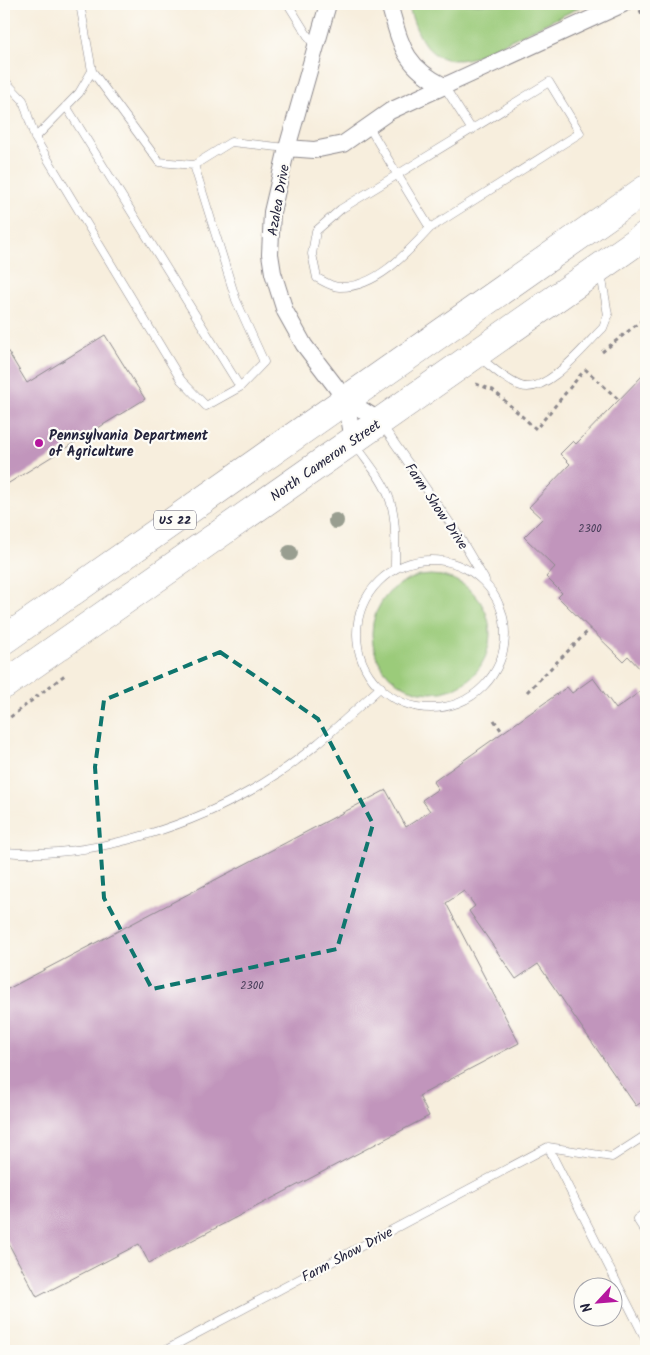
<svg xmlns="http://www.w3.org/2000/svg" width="650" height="1355" viewBox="0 0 650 1355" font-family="Kalam,sans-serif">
	<rect width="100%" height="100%" fill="#fdfcf7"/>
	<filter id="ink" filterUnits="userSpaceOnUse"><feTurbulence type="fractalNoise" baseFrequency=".02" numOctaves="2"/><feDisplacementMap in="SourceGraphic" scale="10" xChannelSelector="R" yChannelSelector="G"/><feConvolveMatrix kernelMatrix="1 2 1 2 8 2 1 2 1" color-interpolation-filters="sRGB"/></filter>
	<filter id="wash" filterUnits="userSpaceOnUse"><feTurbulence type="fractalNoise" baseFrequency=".0096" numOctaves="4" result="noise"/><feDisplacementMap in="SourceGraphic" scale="20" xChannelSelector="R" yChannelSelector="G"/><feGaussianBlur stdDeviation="1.12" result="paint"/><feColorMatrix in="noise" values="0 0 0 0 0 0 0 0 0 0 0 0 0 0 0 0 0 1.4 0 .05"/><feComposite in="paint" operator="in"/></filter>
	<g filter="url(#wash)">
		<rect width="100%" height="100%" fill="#f7eedd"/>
		<path fill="#9bcb7a" stroke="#5e765a" d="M 408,4 L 587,4 L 475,57 C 430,70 418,39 408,4 Z
			M372 634a59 59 0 1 1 118 0a59 59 0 1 1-118 0Z"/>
		<g id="blocks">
			<path fill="#c195bc" d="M 105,335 L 145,399 L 4,486 L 4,345 L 27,383 Z
				M 646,372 L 646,669 L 643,672 L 628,656 L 623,661 L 558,597 L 562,593 L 546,577 L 555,567 L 524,537 L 542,519 L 529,507 L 570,464 L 560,454 L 573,441 L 576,444 Z
				M 593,678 L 616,709 L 641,691 L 646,699 L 646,1099 L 636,1106 L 538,964 L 516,979 L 469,911 L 475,906 L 464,891 L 446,903 L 519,1043 L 419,1096 L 429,1116 L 149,1263 L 139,1244 L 37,1297 L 4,1235 L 4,991 L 386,790 L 406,827 L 430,811 L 422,800 L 438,789 L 433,782 L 567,687 L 572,693 Z"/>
		</g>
	</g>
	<g filter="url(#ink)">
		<use href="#blocks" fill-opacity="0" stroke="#8c888c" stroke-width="1"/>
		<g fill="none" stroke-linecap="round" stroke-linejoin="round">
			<defs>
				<path id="lane" d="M 288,4 L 314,46
					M 92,71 L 159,162 L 194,165 L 231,142 L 287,148
					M 4,80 L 23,100 L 35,138 L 181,380 L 206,406 L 240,387 L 264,362 L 236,300 L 194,165
					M 444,86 L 472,130
					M 66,106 L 240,387
					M 369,127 C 389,161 409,194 430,228 C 407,253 376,288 339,287 C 332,287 323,281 317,278 L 312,254 L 316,231 L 341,209 L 549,82 L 580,133 L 430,228
					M 35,138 L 79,93 L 92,71 L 80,4
					M 479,357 C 491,366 506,381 521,386 C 547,395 585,345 603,328 L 608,315 L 601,273
					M 382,425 L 459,536 L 485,580
					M 355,444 C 367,462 383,479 390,500 C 397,521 395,547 395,569
					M357 634a74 74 0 1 1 148 0a74 74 0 1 1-148 0Z
					M 4,852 C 93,860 202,824 276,775 C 314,750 347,717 381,687
					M 548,1147 L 646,1340
					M 646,1212 L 637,1219 L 646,1233
					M 164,1351 L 548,1147 L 612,1157 L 646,1135"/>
				<path id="street" d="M 328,4 L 287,148 L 272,212 L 270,254 L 273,273 L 285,311 L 304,345 L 346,400 L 380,421
					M 389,4 C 401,44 403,66 444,86
					M 287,148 L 314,150 L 343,144 L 390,111 L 623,4
					M 346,400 L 353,440"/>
				<path id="highway" d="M 4,640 L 646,189
					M 4,685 L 646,235"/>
			</defs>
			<use href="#lane" stroke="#8c888c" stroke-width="9"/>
			<use href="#street" stroke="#8c888c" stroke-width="18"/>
			<use href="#highway" stroke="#8c888c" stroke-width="29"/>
			<path stroke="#8c888c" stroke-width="3" stroke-dasharray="4 4" stroke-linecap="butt" d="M 640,10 L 646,23
				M 602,352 L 646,317
				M 585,369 L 619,400
				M 476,384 L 493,390 L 536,429 L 582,373
				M 527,692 L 590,629
				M 494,720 L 503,733
				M 4,722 L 66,674
				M 4,1341 L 9,1351"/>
			<use href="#lane" stroke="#fff" stroke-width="8"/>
			<use href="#street" stroke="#fff" stroke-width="16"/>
			<use href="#highway" stroke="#fff" stroke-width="28"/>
		</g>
		<g fill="#999e90">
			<circle cx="336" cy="521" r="8"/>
			<circle cx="290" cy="553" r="8"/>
		</g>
	</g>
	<path fill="none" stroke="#0f766e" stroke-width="4" stroke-dasharray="10 6" stroke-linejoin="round" d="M 220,652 L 318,719 L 373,824 L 337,949 L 152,989 L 104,898 L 95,767 L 104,700 Z"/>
	<circle fill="#b5179e" stroke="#fdfcf7" stroke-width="2" cx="39" cy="443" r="5"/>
	<g text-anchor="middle" stroke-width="4.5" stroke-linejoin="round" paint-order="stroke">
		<g font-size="11" fill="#4a3f5b">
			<text x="590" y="532">2300</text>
			<text x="252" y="989">2300</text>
		</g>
		<rect fill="#fdfcf7" stroke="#646373" stroke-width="1" x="154" y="510.5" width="42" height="19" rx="4"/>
		<g font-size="12" font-weight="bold" fill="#22223b">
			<text x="175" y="524">US 22</text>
		</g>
		<g font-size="14" fill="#22223b" stroke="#fdfcf7">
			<text transform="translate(278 200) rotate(-80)" y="5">Azalea Drive</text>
			<text transform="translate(325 460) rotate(-35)" y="5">North Cameron Street</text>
			<text transform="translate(437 506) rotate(56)" y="5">Farm Show Drive</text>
			<text transform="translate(347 1254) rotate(-28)" y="5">Farm Show Drive</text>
		</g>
		<g font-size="14" font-weight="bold" fill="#22223b" stroke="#fdfcf7" text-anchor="start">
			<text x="49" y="440">Pennsylvania Department<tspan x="49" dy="16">of Agriculture</tspan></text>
		</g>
	</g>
	<rect width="650" height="1355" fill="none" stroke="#fdfcf7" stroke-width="20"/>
	<g transform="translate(598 1302) rotate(244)"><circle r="24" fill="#fdfcf7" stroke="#a5a5ac"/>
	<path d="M0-4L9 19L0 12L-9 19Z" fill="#b5179e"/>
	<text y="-8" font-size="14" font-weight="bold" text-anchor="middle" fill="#22223b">N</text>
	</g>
</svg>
